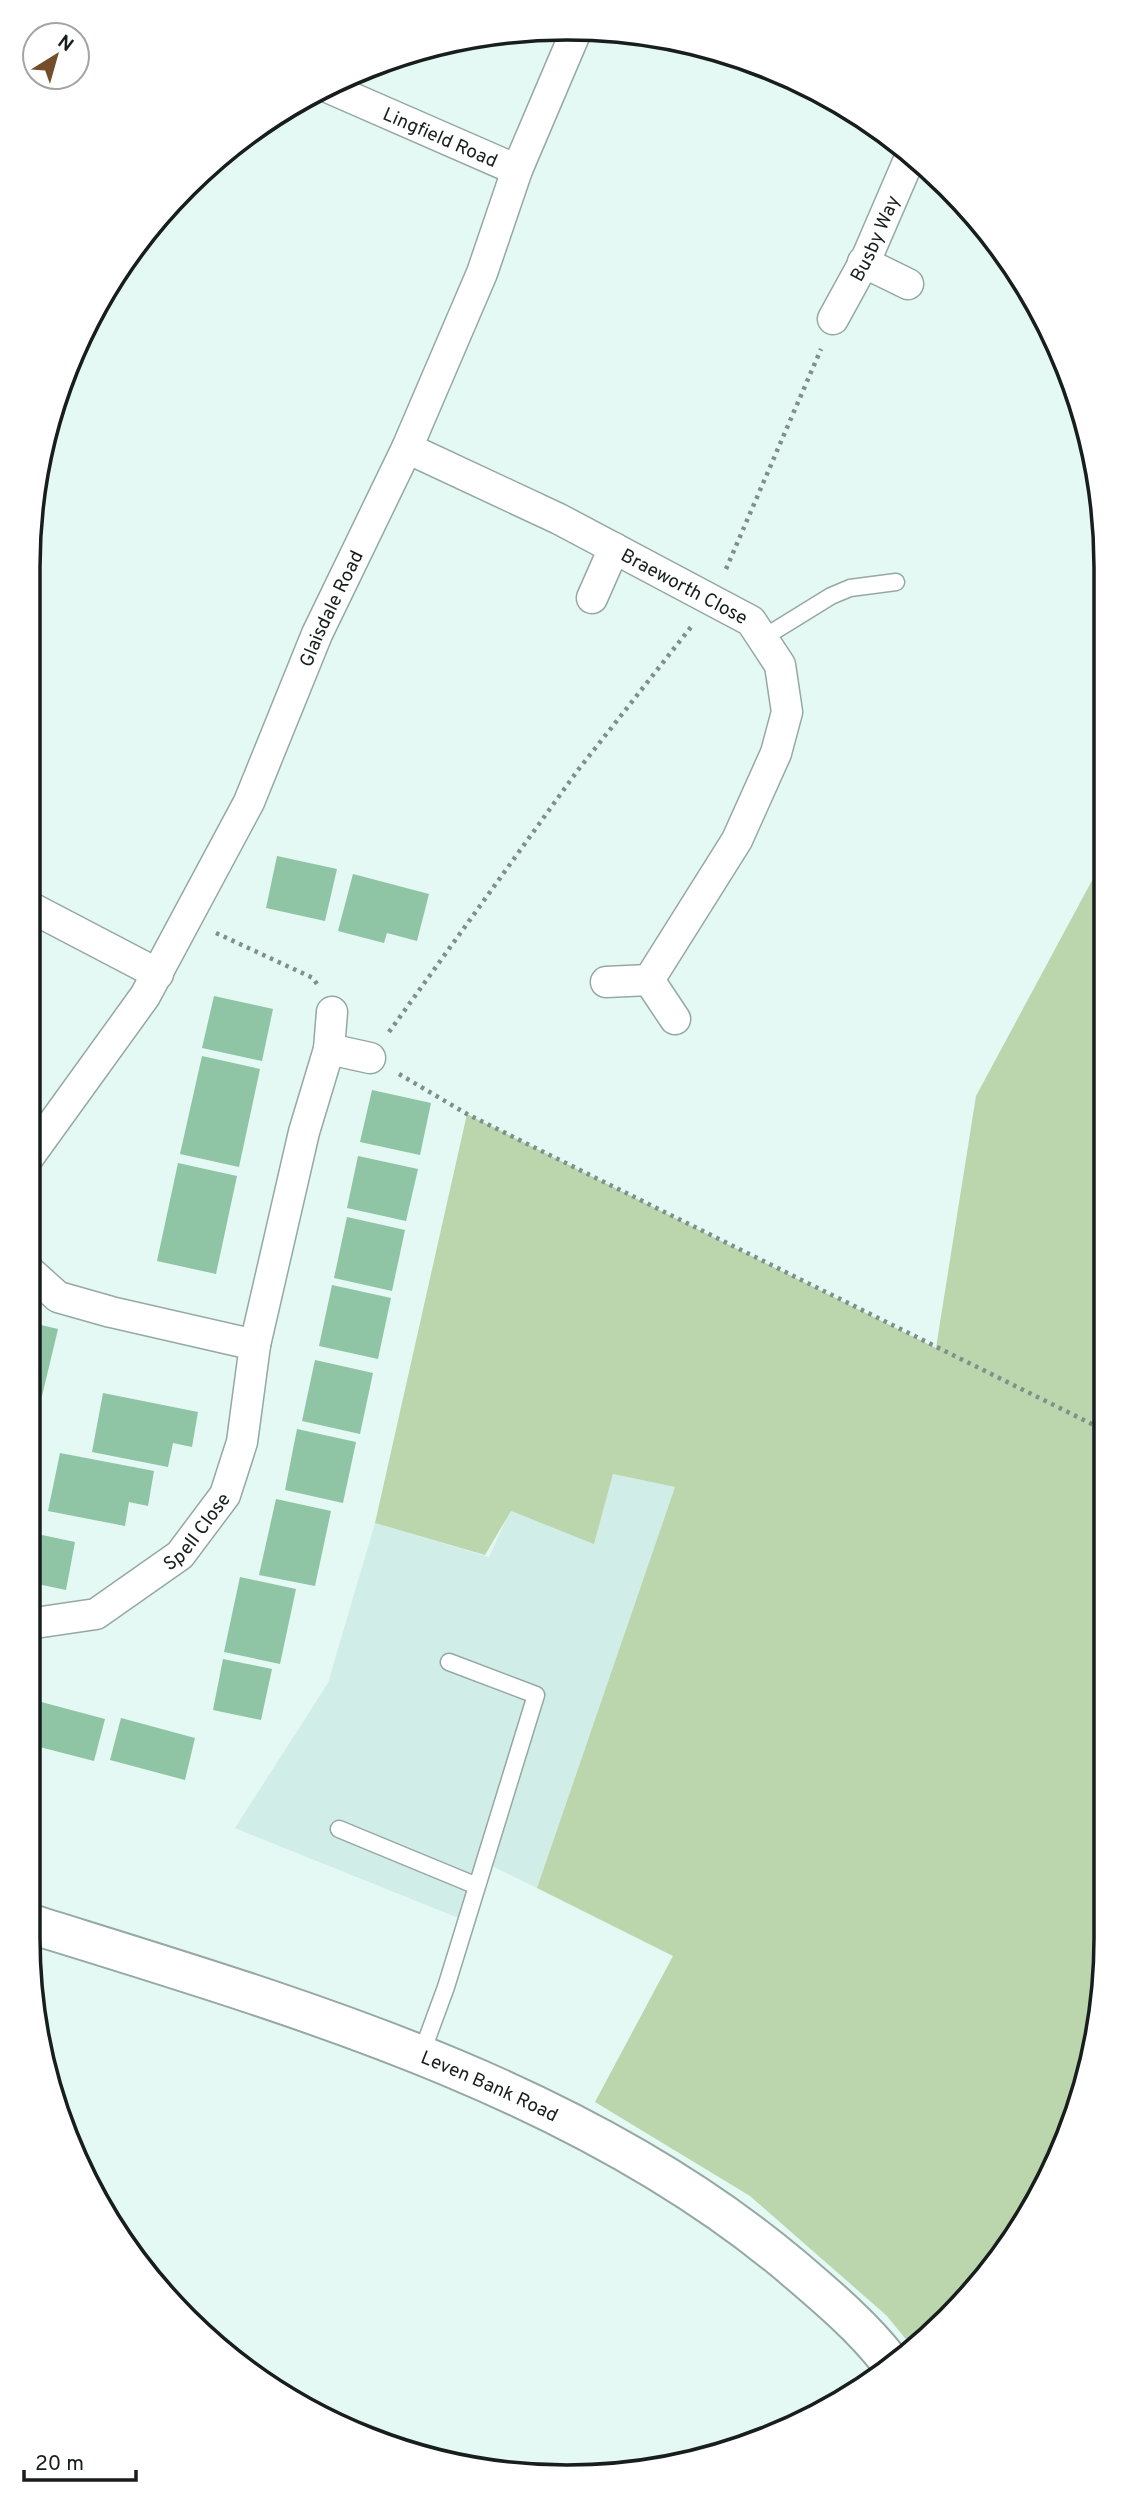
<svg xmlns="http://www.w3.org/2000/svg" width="1134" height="2505" viewBox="0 0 1134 2505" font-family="Overpass,sans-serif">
	<rect width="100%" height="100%" fill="#e4f8f4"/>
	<path fill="#d0ede7" d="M 613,1474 L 675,1487 L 537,1888 L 484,1862 L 466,1921 L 235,1828 L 328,1683 L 375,1523 L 489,1557 L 510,1511 L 594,1543 Z"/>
	<path fill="#bbd5ac" d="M 1103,860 L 1106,1938 L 1096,2044 L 1065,2144 L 972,2294 L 910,2344 L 886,2315 L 750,2196 L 595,2102 L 673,1956 L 537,1888 L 675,1487 L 613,1474 L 594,1544 L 511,1511 L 485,1555 L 375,1523 L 467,1114 L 936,1348 L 976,1096 Z"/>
	<path fill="#8fc4a4" d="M 277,856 L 337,869 L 325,921 L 266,908 Z
		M 353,874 L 429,894 L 417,941 L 387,933 L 384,943 L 338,931 Z
		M 214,996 L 273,1009 L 262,1061 L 202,1048 Z
		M 202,1056 L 260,1069 L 239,1167 L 180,1154 Z
		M 372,1090 L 431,1103 L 420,1155 L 360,1142 Z
		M 358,1156 L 418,1169 L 406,1221 L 347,1208 Z
		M 178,1163 L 237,1176 L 216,1274 L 157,1261 Z
		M 347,1217 L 405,1230 L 392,1291 L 334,1278 Z
		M 332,1285 L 391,1298 L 378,1359 L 319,1346 Z
		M 28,1322 L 58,1329 L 42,1396 L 28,1393 Z
		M 315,1360 L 373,1373 L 360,1434 L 302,1421 Z
		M 103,1393 L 198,1412 L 192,1447 L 173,1443 L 168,1467 L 92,1452 Z
		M 297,1429 L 356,1442 L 343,1503 L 285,1490 Z
		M 60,1453 L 154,1471 L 148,1506 L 129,1502 L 125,1526 L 48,1511 Z
		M 276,1499 L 331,1511 L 315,1586 L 259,1575 Z
		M 28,1532 L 75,1542 L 66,1590 L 28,1582 Z
		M 240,1577 L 296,1589 L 280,1664 L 224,1652 Z
		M 223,1659 L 272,1669 L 261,1720 L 213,1710 Z
		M 30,1699 L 105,1719 L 94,1761 L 28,1744 Z
		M 121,1718 L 195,1738 L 185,1780 L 110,1760 Z"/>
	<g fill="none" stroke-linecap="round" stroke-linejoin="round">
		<defs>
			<path id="lane" d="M 763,638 L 831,596 L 850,588 L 896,582
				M 339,1829 L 477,1886
				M 421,2055 L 446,1987 L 536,1695 L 449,1662"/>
			<g id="street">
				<path id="s1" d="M 327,87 L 517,170"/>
				<path d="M 863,262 L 908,284"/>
				<path id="s2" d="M 833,319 L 867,257 L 911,155"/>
				<path id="s3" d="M 407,448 L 559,519 L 751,621 L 780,665 L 787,712 L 776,753 L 737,840 L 649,980"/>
				<path d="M 592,598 L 614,548"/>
				<path d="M 28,906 L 158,974"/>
				<path d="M 606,982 L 649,980 L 675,1019"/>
				<path d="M 329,1049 L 370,1058"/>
				<path id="s4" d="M 28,1158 L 145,996 L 249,802 L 317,634 L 407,448 L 482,273 L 517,170 L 577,29"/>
				<path d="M 28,1270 L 58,1297 L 111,1312 L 255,1345"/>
				<path id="s5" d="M 28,1624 L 96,1614 L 180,1555 L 225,1495 L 242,1442 L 255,1345 L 304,1132 L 329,1049 L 332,1012"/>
			</g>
			<g id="primary">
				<path id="s6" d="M 28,1923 C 290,2005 577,2086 791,2266 C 825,2295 862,2326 889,2361"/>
			</g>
		</defs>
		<use href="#lane" stroke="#95a8a4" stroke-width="19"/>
		<use href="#street" stroke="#95a8a4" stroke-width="33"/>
		<use href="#primary" stroke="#95a8a4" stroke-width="42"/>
		<path stroke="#818f8c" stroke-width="4.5" stroke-dasharray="3.5 5" stroke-linecap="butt" d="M 726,569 L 821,349
			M 216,933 L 313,978 L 317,984
			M 389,1032 L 578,770 L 691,627
			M 399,1074 L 467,1114 L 1104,1430"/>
		<use href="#lane" stroke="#fff" stroke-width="16"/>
		<use href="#street" stroke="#fff" stroke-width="30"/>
		<use href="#primary" stroke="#fff" stroke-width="38"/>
	</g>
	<g text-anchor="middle" stroke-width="5" stroke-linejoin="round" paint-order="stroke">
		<g font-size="19" fill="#171e1d" stroke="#fff">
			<text dy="7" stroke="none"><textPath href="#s1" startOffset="124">Lingfield Road</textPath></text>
			<text dy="7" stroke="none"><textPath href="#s2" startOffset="91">Busby Way</textPath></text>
			<text dy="7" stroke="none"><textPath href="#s3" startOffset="310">Braeworth Close</textPath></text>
			<text dy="7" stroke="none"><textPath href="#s4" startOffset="630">Glaisdale Road</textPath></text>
			<text dy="7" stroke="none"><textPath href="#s5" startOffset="200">Spell Close</textPath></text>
			<text dy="7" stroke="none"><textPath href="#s6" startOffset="490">Leven Bank Road</textPath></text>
		</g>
	</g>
	<path d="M0 0H1134V2505H0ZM567 40H567A527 527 0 0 1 1094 567V1938A527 527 0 0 1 567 2465H567A527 527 0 0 1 40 1938V567A527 527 0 0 1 567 40Z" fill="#fff" fill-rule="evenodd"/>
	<path fill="none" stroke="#171e1d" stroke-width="3.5" d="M567 40H567A527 527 0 0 1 1094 567V1938A527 527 0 0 1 567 2465H567A527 527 0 0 1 40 1938V567A527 527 0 0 1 567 40Z"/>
	<g transform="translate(56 56) rotate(37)"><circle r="33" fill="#ffffff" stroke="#a2a5a5" stroke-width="2"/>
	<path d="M0-5L12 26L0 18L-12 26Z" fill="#744e2a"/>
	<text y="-10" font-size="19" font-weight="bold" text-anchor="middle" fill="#171e1d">N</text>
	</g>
	<path d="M24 2470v10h112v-10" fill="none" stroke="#171e1d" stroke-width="3.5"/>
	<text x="35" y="2470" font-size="21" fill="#171e1d" stroke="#ffffff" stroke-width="5" paint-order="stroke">20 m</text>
</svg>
